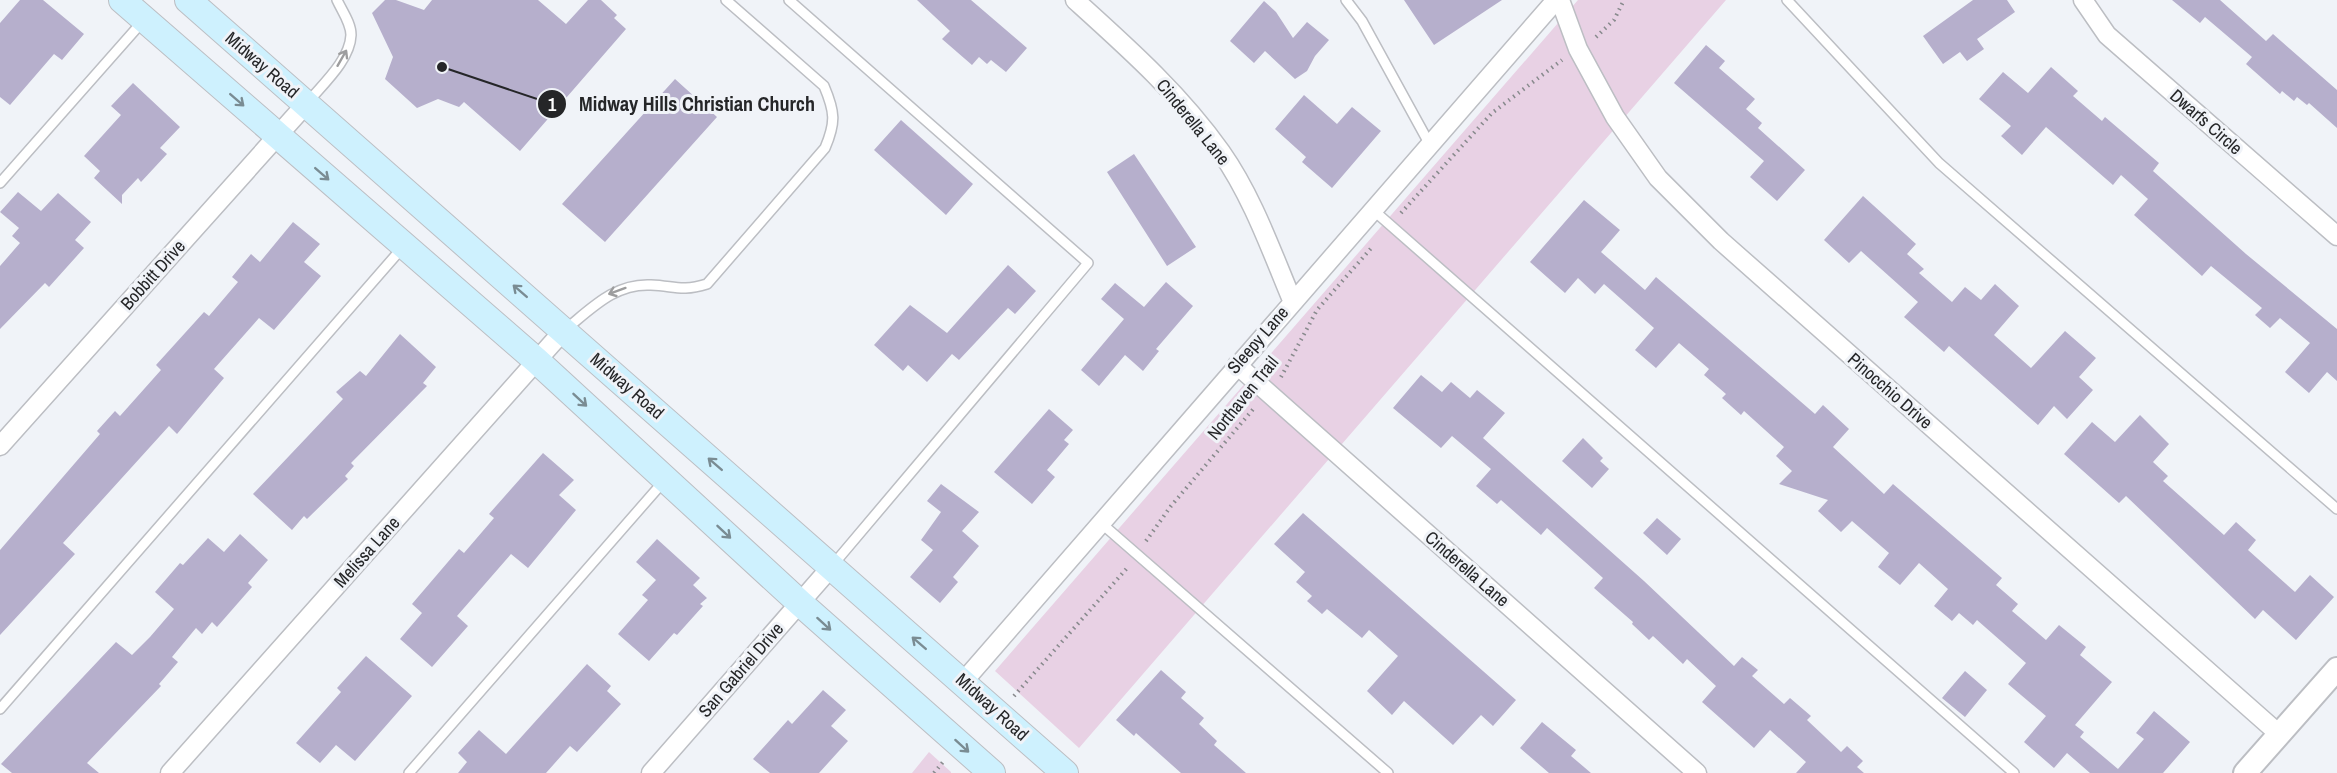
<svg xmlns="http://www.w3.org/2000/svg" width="2337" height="773" viewBox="0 0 2337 773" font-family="'Archivo Narrow',sans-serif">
	<rect width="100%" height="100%" fill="#f0f3f8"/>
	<path fill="#e8d1e4" d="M 1578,0 L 1726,0 L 1079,748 L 995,671 Z
		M 929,752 L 951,772 L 951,773 L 912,773 Z"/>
	<path fill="#b6afcc" d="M 20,0 L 43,0 L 84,34 L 62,60 L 54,54 L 10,105 L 0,97 L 0,23 Z
		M 385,0 L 396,0 L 424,10 L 432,0 L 538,0 L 566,24 L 588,0 L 601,0 L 617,15 L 614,18 L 626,29 L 520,151 L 464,102 L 459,107 L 438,99 L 417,108 L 385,79 L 393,57 L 372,13 Z
		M 917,0 L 971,0 L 1027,48 L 1006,72 L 991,60 L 987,64 L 979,57 L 972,65 L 942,39 L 950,31 Z
		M 1404,0 L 1502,0 L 1434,45 Z
		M 1973,0 L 2007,0 L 2015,12 L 1977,39 L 1984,49 L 1967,61 L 1960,52 L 1943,64 L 1923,36 Z
		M 2172,0 L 2220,0 L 2266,41 L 2273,34 L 2337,90 L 2337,128 L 2309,103 L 2307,105 L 2297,97 L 2294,101 L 2282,91 L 2280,94 L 2246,64 L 2252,57 L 2205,17 L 2200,23 Z
		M 1264,1 L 1276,12 L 1293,38 L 1307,22 L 1329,40 L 1315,56 L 1307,71 L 1295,79 L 1265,51 L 1254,63 L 1230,41 Z
		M 1706,45 L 1725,61 L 1719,68 L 1755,99 L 1746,109 L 1762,123 L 1758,128 L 1805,170 L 1777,201 L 1750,177 L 1764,161 L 1674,83 Z
		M 2051,67 L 2078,91 L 2073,96 L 2102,121 L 2105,117 L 2159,163 L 2153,171 L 2246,254 L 2337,329 L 2337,381 L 2327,372 L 2309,393 L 2285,372 L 2310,343 L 2280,318 L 2270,328 L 2255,315 L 2262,308 L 2211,266 L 2202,276 L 2134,215 L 2148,199 L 2121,175 L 2113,185 L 2046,127 L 2022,155 L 2001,136 L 2011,126 L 1979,99 L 2003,72 L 2028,93 Z
		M 675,79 L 717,117 L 605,242 L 562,204 Z
		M 133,83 L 180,127 L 160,148 L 167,154 L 141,182 L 138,178 L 122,195 L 122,204 L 94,178 L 100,171 L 84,156 L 121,115 L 111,106 Z
		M 1304,95 L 1337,124 L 1352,107 L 1381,131 L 1332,188 L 1302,162 L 1306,157 L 1275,129 Z
		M 901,120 L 973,184 L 946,215 L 874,150 Z
		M 1134,154 L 1196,247 L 1167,266 L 1107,172 Z
		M 18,192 L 41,211 L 58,193 L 91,222 L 75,240 L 84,248 L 49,287 L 45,283 L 0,329 L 0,266 L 20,243 L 12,236 L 19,228 L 0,212 Z
		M 1863,196 L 1916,244 L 1907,254 L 1924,269 L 1919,273 L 1952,302 L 1965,287 L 1981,300 L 1995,284 L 2019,306 L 1994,335 L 2031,368 L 2065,331 L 2096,358 L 2079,377 L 2093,390 L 2067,419 L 2054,406 L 2038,425 L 1949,346 L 1944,352 L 1904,317 L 1918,302 L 1861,251 L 1849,263 L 1824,240 Z
		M 1584,200 L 1620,230 L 1601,252 L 1645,290 L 1656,277 L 1815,414 L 1823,405 L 1849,429 L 1833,447 L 1884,494 L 1893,484 L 2002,578 L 1996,585 L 2018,604 L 2012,611 L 2046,640 L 2059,625 L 2086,647 L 2080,655 L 2112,682 L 2075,725 L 2084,732 L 2080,737 L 2118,769 L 2144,739 L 2136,733 L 2154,711 L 2190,742 L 2163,773 L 2090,773 L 2067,753 L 2054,768 L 2024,742 L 2046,716 L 2008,684 L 2026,663 L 1977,620 L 1973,625 L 1959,613 L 1952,621 L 1934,606 L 1948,589 L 1919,563 L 1900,585 L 1878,567 L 1889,553 L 1852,521 L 1841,532 L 1818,511 L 1828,500 L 1779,484 L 1792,471 L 1776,456 L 1784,447 L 1744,411 L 1741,415 L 1722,398 L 1726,394 L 1704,375 L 1709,369 L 1679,343 L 1656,368 L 1635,350 L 1654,328 L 1604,284 L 1595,294 L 1578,278 L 1565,293 L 1530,262 Z
		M 293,222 L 320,244 L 304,262 L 321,276 L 274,330 L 259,318 L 214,369 L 224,378 L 177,434 L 169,426 L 63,543 L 75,554 L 0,635 L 0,550 L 100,434 L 97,431 L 115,411 L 120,416 L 161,370 L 156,365 L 204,312 L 209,316 L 238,282 L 232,277 L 251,254 L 260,262 Z
		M 1008,265 L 1036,291 L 1015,314 L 1008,308 L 959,360 L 952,354 L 927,382 L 908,365 L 903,371 L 874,345 L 910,305 L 947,333 Z
		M 1166,282 L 1193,306 L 1156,349 L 1159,351 L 1143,371 L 1125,355 L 1099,386 L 1081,370 L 1124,319 L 1101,299 L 1115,283 L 1144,307 Z
		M 400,334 L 436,367 L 423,383 L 427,386 L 351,463 L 354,466 L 345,476 L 348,479 L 307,519 L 304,516 L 292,530 L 253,494 L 343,399 L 336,392 L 360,371 L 366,376 Z
		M 1421,375 L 1442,392 L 1451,382 L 1470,398 L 1477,390 L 1505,413 L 1483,438 L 1644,581 L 1734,666 L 1742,657 L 1758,670 L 1752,676 L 1784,704 L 1790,698 L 1811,716 L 1807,720 L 1841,752 L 1847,746 L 1863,761 L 1857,767 L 1864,773 L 1796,773 L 1806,762 L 1770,730 L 1754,748 L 1702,702 L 1716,686 L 1687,659 L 1683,664 L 1653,636 L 1649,640 L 1632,624 L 1633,622 L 1594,588 L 1603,578 L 1547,528 L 1541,535 L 1501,500 L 1497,504 L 1476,486 L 1491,469 L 1452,436 L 1441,448 L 1393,408 Z
		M 1049,409 L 1073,430 L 1064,440 L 1069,444 L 1047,470 L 1055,477 L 1032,504 L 994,472 Z
		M 2140,415 L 2169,444 L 2153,462 L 2168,476 L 2163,481 L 2224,535 L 2236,522 L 2256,540 L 2248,550 L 2295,592 L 2310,575 L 2334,597 L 2296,640 L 2263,610 L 2255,619 L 2126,496 L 2119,503 L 2064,454 L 2092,422 L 2115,442 Z
		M 1583,438 L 1603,458 L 1600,461 L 1609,469 L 1592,488 L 1562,461 Z
		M 543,453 L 574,480 L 559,495 L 576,510 L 528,568 L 511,554 L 457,616 L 468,626 L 432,667 L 400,639 L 422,613 L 412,604 L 459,549 L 464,553 L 494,518 L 489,514 Z
		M 941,484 L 979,512 L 962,531 L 979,546 L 953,577 L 958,582 L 940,603 L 910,577 L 933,550 L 921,540 L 941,512 L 927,501 Z
		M 1303,513 L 1516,700 L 1493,726 L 1481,715 L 1453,745 L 1404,701 L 1392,715 L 1367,691 L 1398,656 L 1369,630 L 1362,638 L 1327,609 L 1322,614 L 1307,601 L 1312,596 L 1296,582 L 1305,572 L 1274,544 Z
		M 1657,518 L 1681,539 L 1667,555 L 1643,533 Z
		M 240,534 L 268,560 L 248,583 L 252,587 L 217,627 L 212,622 L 202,634 L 196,628 L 172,657 L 178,662 L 159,684 L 161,686 L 87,763 L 99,773 L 12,773 L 1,764 L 116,642 L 132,655 L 150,637 L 174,609 L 155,592 L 180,563 L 183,565 L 208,538 L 224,552 Z
		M 657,539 L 700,578 L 693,585 L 707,598 L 700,604 L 703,606 L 677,635 L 674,633 L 649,661 L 618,634 L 648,600 L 642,595 L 656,580 L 636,562 Z
		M 366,656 L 412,696 L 355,761 L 336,745 L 320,763 L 296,743 L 341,692 L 337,688 Z
		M 587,664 L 611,686 L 607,691 L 621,704 L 577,752 L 570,746 L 546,773 L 458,773 L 467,762 L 458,753 L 479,730 L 506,754 Z
		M 1161,670 L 1186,692 L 1181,698 L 1204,718 L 1199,724 L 1217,741 L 1214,745 L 1246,773 L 1181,773 L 1136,733 L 1134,736 L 1116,720 Z
		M 1965,671 L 1987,690 L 1965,717 L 1942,698 Z
		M 823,690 L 846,710 L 831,726 L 848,741 L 819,773 L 770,773 L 753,759 L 788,720 L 792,724 Z
		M 1542,722 L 1576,750 L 1571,756 L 1591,773 L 1549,773 L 1520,748 Z"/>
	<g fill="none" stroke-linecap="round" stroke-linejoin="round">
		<defs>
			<path id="service" d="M 789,0 L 1088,263 L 832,566
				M 1346,0 L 1362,21 L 1429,143
				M 1787,0 L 1939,163 L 2337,509
				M 308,102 C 323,84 350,60 351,35 C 351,23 342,11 337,0
				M 0,183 L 143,21
				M 1372,209 L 2014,773
				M 566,329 C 592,308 615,283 651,285 C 675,286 681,292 707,284 L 825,148 C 836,122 835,112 824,86 L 726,0
				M 1101,523 L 1388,773
				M 0,709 L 403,247
				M 409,773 L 664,481"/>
			<path id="minor" d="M 1075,0 C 1127,47 1180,94 1221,152 C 1252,196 1271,250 1292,300
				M 1560,0 L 1578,49 L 1615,117 L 1658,178 L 1721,241 L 2279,734
				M 2083,0 L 2107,35 L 2337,236
				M 1237,365 L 1697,773
				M 0,446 L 306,104
				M 963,682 L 1556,0
				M 170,773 L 564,330
				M 651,773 L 832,566"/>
			<path id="tertiary" d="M 2245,773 L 2337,669"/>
			<path id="secondary" d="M 122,0 L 537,361 L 800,603 L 992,773
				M 188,0 L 1065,773"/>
		</defs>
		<use href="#service" stroke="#bcbec3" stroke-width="12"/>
		<use href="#minor" stroke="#bcbec3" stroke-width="21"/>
		<use href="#tertiary" stroke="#bcbec3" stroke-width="26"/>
		<use href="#secondary" stroke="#bcbec3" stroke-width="28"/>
		<path stroke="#888a8d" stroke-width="4" stroke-dasharray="1.5 4.5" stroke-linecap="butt" d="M 1596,37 L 1614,20 L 1624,0
			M 1401,213 L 1492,113 L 1562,60
			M 1281,377 L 1317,310 L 1373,246
			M 1146,541 L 1171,506 L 1255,407
			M 1014,696 L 1128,567
			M 934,773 L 943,762"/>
		<use href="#service" stroke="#fff" stroke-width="9"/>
		<use href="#minor" stroke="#fff" stroke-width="18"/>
		<use href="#tertiary" stroke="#fff" stroke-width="22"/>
		<use href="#secondary" stroke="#cef1fe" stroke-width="26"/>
	</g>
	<defs><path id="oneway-shaft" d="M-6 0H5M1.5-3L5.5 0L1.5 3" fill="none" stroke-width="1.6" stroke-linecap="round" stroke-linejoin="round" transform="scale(1.5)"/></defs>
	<g stroke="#9d9d9e">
		<use href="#oneway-shaft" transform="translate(342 58) rotate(-60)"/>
		<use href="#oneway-shaft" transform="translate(617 291) rotate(160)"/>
	</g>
	<g stroke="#7a8c93">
		<use href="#oneway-shaft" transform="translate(237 100) rotate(41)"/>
		<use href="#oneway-shaft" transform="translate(322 174) rotate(41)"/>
		<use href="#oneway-shaft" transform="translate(520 291) rotate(-139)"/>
		<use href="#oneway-shaft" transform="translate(580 400) rotate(43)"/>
		<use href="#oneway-shaft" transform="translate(715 464) rotate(-139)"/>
		<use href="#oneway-shaft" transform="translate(724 532) rotate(43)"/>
		<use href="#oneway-shaft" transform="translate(824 624) rotate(42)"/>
		<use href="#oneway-shaft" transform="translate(919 643) rotate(-139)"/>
		<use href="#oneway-shaft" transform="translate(962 746) rotate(42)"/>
	</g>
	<g text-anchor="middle" stroke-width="6" stroke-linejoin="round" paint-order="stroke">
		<g font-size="18" fill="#252628" stroke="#f0f3f8">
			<text transform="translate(262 65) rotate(41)" y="6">Midway Road</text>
			<text transform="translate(1193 122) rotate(51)" y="6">Cinderella Lane</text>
			<text transform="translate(2206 122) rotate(41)" y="6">Dwarfs Circle</text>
			<text transform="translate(153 275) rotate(-48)" y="6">Bobbitt Drive</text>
			<text transform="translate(1258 340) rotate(-49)" y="6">Sleepy Lane</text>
			<text transform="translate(627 386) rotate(41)" y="6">Midway Road</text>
			<text transform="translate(1890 391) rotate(41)" y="6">Pinocchio Drive</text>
			<text transform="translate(1243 398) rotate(-51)" y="6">Northaven Trail</text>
			<text transform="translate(367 552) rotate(-48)" y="6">Melissa Lane</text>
			<text transform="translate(1467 569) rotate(41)" y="6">Cinderella Lane</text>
			<text transform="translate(741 670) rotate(-49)" y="6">San Gabriel Drive</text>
			<text transform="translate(992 707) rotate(42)" y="6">Midway Road</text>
		</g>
	</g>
	<path fill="none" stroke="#252628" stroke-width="2" d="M442 67L552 104"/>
	<g fill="#252628" stroke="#f0f3f8" stroke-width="2">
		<circle cx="442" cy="67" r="6"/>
		<circle cx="552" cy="104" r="15"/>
	</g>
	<g font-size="18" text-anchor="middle" font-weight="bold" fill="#fff">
		<text x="552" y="111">1</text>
	</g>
	<g font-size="20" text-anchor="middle" font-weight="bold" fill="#252628" stroke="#f0f3f8" stroke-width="6" stroke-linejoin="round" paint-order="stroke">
		<text x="697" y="111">Midway Hills Christian Church</text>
	</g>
</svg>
